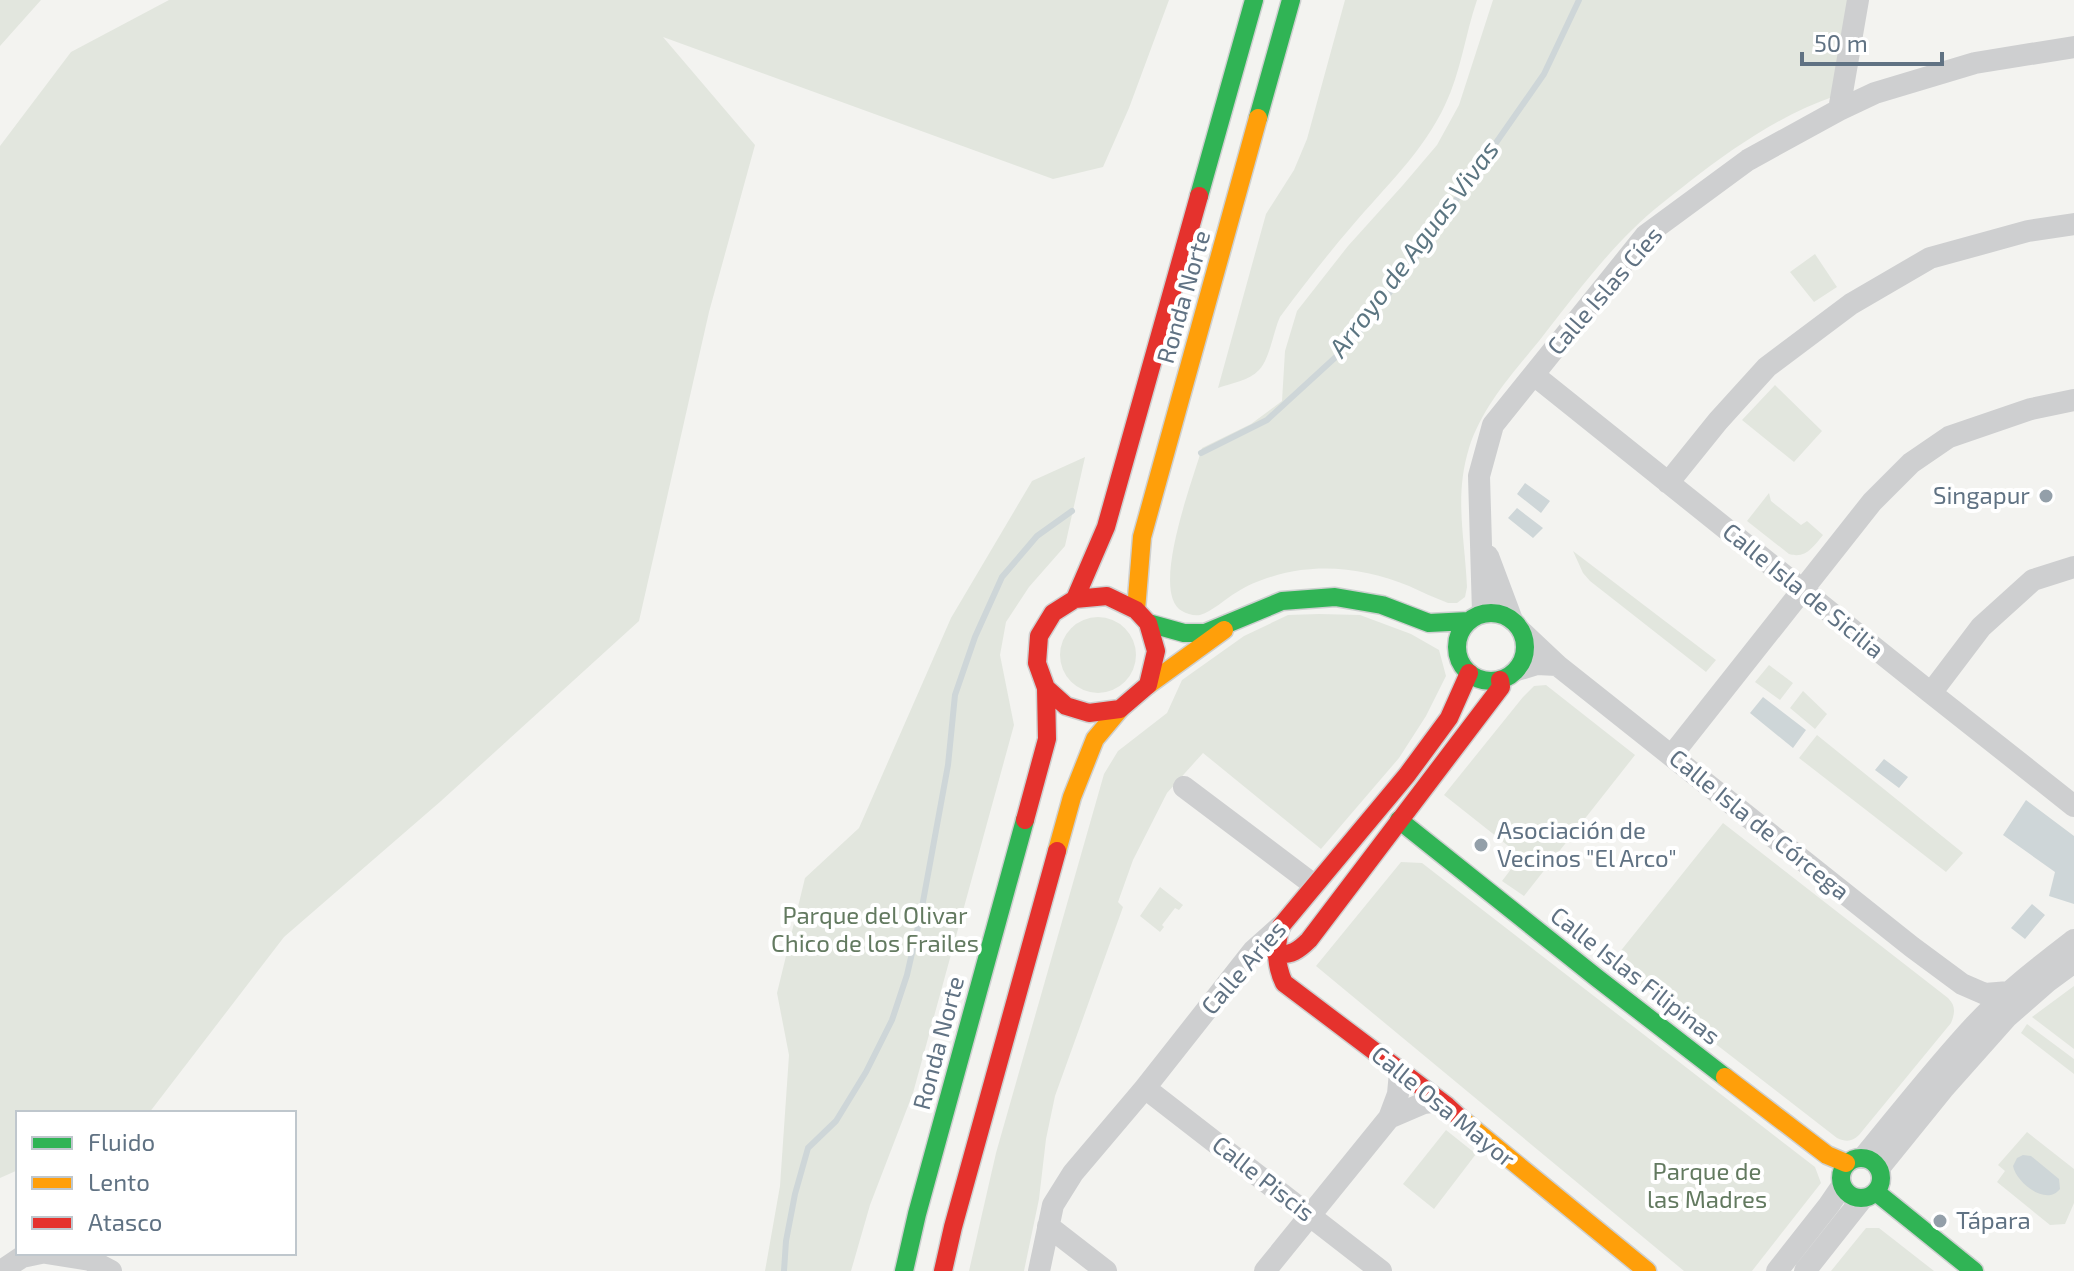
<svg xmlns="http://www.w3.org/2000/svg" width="2074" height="1271" viewBox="0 0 2074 1271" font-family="'Exo 2',sans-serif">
	<rect width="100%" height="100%" fill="#f3f3f0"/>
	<path fill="#e2e6de" d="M 0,0 L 41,0 L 0,46 Z
		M 169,0 L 1169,0 L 1129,108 L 1103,167 L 1053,179 L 663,37 L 755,145 L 709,312 L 639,621 L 441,801 L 284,937 L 149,1113 L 18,1113 L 18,1170 L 0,1178 L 0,146 L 71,52 Z
		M 1345,0 L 1477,0 C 1465,35 1461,72 1445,105 C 1423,152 1385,187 1352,226 C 1327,255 1303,286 1280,317 C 1273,332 1270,359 1259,370 C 1249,381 1231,383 1218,388 L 1266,214 L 1294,170 L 1307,139 Z
		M 1493,0 L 1851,0 L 1835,96 C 1782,114 1733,148 1689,182 C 1670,197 1650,212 1633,229 C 1598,263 1569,303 1539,341 C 1512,374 1482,407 1469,448 C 1454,497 1465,538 1467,587 L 1465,597 L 1457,603 L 1448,603 C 1435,598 1422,592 1409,586 C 1376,572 1337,565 1301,570 C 1280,573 1254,581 1237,592 C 1225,599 1213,611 1200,615 C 1194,616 1187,614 1182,611 C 1149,593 1194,477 1202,448 L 1251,424 L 1282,401 L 1285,351 L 1297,311 L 1348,246 L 1403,185 L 1437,145 L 1459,105 Z
		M 1815,254 L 1837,287 L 1814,302 L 1790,272 Z
		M 1775,385 L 1822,431 L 1794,462 L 1742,420 Z
		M 1085,457 L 1065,546 L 1029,587 L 1006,622 L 1000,655 L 1014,725 L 913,1093 L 870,1205 L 851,1271 L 765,1271 L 780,1186 L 789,1055 L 777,993 L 805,878 L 859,828 L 951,618 L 1032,481 Z
		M 1769,493 L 1771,501 L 1801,525 L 1807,521 L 1823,535 C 1813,547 1806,559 1789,554 L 1747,521 Z
		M 1573,551 L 1716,660 L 1706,672 L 1590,581 L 1583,573 Z
		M 1319,614 L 1360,615 L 1411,634 L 1439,650 L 1446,676 L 1426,716 L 1399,758 L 1321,849 L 1203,753 L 1167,793 L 1133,860 L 1118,902 L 1123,907 L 1055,1096 L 1046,1139 L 1039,1199 L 1024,1271 L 969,1271 L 996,1153 L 1104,774 L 1118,751 L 1167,713 L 1182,680 L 1244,636 L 1288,615 Z
		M1060 655a38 38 0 1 1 76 0a38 38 0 1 1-76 0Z
		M 1769,665 L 1793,683 L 1780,700 L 1755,682 Z
		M 1546,685 L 1635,755 L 1524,896 L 1502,881 L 1521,856 L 1444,795 L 1523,697 L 1534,686 Z
		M 1803,691 L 1827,714 L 1815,729 L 1790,708 Z
		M 1817,735 L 1963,853 L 1946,872 L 1799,758 Z
		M 1723,823 L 1948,998 C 1956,1006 1955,1013 1951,1023 L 1859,1135 C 1852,1142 1846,1142 1837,1138 L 1611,963 Z
		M 1401,862 L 1422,863 L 1815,1167 L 1821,1183 L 1752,1271 L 1684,1271 L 1316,966 Z
		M 1160,887 L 1183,905 L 1179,910 L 1175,908 L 1162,925 L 1164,927 L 1160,932 L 1140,916 Z
		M 2074,986 L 2074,1049 L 2032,1017 Z
		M 2027,1024 L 2074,1059 L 2074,1074 L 2021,1033 Z
		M 1446,1130 L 1476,1154 L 1434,1209 L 1403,1184 Z
		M 2027,1132 L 2074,1169 L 2074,1203 L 2065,1224 L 2050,1225 L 1997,1182 L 2005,1171 L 1998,1165 Z
		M 1866,1228 L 1879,1228 L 1934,1271 L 1831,1271 Z"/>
	<path fill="#ced6d8" d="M 1525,483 L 1550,501 L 1541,513 L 1517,494 Z
		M 1517,508 L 1543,528 L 1533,538 L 1508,518 Z
		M 1763,697 L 1806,730 L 1793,748 L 1750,713 Z
		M 1884,759 L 1908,777 L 1899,788 L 1875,770 Z
		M 2026,800 L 2074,836 L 2074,904 L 2049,896 L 2055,872 L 2003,835 Z
		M 2032,904 L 2045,915 L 2025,939 L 2011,928 Z
		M 2023,1155 L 2031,1156 L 2059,1179 L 2060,1189 C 2046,1207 2016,1182 2013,1166 L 2017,1158 Z"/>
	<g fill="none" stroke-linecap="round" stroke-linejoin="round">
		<path stroke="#ced6d8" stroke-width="6" d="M 1201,453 L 1267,420 L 1350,344 L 1410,266 L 1544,74 L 1579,0
			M 784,1271 L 786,1241 L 795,1194 L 808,1148 L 836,1121 L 866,1072 L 892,1020 L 907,975 L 920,918 L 948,765 L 955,695 L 975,637 L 1002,577 L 1037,536 L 1072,511"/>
		<defs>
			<path id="fast" d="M 1258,118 L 1291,0
				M 1199,196 L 1254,0
				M1457 647a34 34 0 1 1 68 0a34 34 0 1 1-68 0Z
				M 1148,623 L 1184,633 L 1205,633 L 1282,601 L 1335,597 L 1382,605 L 1429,623 L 1469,621
				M 1399,820 L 1597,978 L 1725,1077
				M1841 1178a20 20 0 1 1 40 0a20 20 0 1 1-40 0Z
				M 1876,1192 L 1974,1271
				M 904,1271 L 917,1214 L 1025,820"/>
			<path id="slow" d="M 1136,610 L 1142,537 L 1258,118
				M 1148,685 L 1224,630
				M 1057,851 L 1072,797 L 1095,739 L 1120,709
				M 1725,1077 L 1827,1155 L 1846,1163
				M 1460,1118 L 1647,1271"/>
			<path id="jam" d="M 1075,599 L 1106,527 L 1199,196
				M 1025,820 L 1047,739 L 1046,688 L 1037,663 L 1039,636 L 1053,613 L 1075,599 L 1107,596 L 1136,610 L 1148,623 L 1156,651 L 1148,685 L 1120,709 L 1089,713 L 1066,706 L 1046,688
				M 1276,954 C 1291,956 1299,950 1309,940 L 1501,687 L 1500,680
				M 1460,1118 L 1447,1106 L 1284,983 C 1275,964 1275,946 1281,926 L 1407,775 L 1449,718 L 1469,673
				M 943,1271 L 953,1227 L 1057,851"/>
		</defs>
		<use href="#fast" stroke="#ced0d0" stroke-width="21"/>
		<use href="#slow" stroke="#ced0d0" stroke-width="21"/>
		<use href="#jam" stroke="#ced0d0" stroke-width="21"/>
		<path stroke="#cecfd0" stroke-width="22" d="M 1839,110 L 1858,0
			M 1534,375 L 1931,693 L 2074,806
			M 1668,483 L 1718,421 L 1767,367 L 1851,304 L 1930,258 L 2028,231 L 2074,224
			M 1488,556 L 1512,620
			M 1483,613 L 1479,476 L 1493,425 L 1646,235 L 1748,160 L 1839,110 L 1875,93 L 1975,63 L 2074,47
			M 1523,633 L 1557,665 L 1912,947 L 1962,984 L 1985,994 L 2009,992
			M 1517,670 L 1537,664 L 1557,665
			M 1931,693 L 1981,627 L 2033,580 L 2074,567
			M 1672,755 L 1872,502 L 1911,463 L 1949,437 L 2031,409 L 2074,400
			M 1184,787 L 1314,885
			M 1145,1088 L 1381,1271
			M 1389,1118 L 1424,1103 L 1438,1101
			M 1863,1158 C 1900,1113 1936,1067 1975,1025 C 2005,993 2039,967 2074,940
			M 1879,1168 L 1943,1089 L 2007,1017 L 2047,982 L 2074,962
			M 1048,1226 L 1106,1271
			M 46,1253 L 90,1260 L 111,1271
			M 1,1271 L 22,1257 L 41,1253
			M 1039,1271 L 1053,1205 L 1073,1173 L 1145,1088 L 1253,951 L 1281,926
			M 1265,1271 L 1389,1118 L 1398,1094 L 1400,1072
			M 1777,1271 L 1829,1205 L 1842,1186
			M 1805,1271 L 1862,1199"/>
		<use href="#fast" stroke="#30b455" stroke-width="18"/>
		<use href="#slow" stroke="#ff9f0a" stroke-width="18"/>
		<use href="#jam" stroke="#e5322d" stroke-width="18"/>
	</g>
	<g fill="#939fa9" stroke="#fff" stroke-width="3">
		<circle cx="2046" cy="496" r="8"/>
		<circle cx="1481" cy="845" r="8"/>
		<circle cx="1940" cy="1221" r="8"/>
	</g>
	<g text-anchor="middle" stroke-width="8" stroke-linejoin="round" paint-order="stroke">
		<g font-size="24" fill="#607283" stroke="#fff">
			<text transform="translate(1605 291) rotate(-49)" y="8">Calle Islas Cíes</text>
			<text transform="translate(1184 297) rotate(-74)" y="8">Ronda Norte</text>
			<text transform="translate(1803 591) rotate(39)" y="8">Calle Isla de Sicilia</text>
			<text transform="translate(1759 825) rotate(39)" y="8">Calle Isla de Córcega</text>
			<text transform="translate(1244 968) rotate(-49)" y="8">Calle Aries</text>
			<text transform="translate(1635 976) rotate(38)" y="8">Calle Islas Filipinas</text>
			<text transform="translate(939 1043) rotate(-75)" y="8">Ronda Norte</text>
			<text transform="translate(1443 1107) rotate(39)" y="8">Calle Osa Mayor</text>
			<text transform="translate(1263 1179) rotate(38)" y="8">Calle Piscis</text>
		</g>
		<g font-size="24" fill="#607283" stroke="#fff" text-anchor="start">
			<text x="2030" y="504" text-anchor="end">Singapur</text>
			<text x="1497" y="839">Asociación de<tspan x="1497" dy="28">Vecinos "El Arco"</tspan></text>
			<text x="1956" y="1229">Tápara</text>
		</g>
		<g font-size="24" fill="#637a60" stroke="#fff">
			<text x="875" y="924">Parque del Olivar<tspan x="875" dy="28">Chico de los Frailes</tspan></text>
			<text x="1707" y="1180">Parque de<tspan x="1707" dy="28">las Madres</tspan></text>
		</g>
		<g font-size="26" font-style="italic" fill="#5b7581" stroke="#fff">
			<text transform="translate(1414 249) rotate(-53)" y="9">Arroyo de Aguas Vivas</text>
		</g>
	</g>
	<rect x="16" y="1111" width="280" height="144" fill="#ffffff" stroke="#bfc7cd" stroke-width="2"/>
	<rect x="32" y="1137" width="40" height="12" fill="#30b455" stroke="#bfc7cd" stroke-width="2"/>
	<text x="88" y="1151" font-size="24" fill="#607283">Fluido</text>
	<rect x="32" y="1177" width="40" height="12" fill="#ff9f0a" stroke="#bfc7cd" stroke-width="2"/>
	<text x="88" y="1191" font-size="24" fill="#607283">Lento</text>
	<rect x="32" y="1217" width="40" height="12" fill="#e5322d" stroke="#bfc7cd" stroke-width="2"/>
	<text x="88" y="1231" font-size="24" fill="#607283">Atasco</text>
	<path d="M1802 52v12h140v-12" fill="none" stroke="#607283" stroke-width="4"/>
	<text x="1814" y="52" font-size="24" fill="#607283" stroke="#ffffff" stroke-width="6" paint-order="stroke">50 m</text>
</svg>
